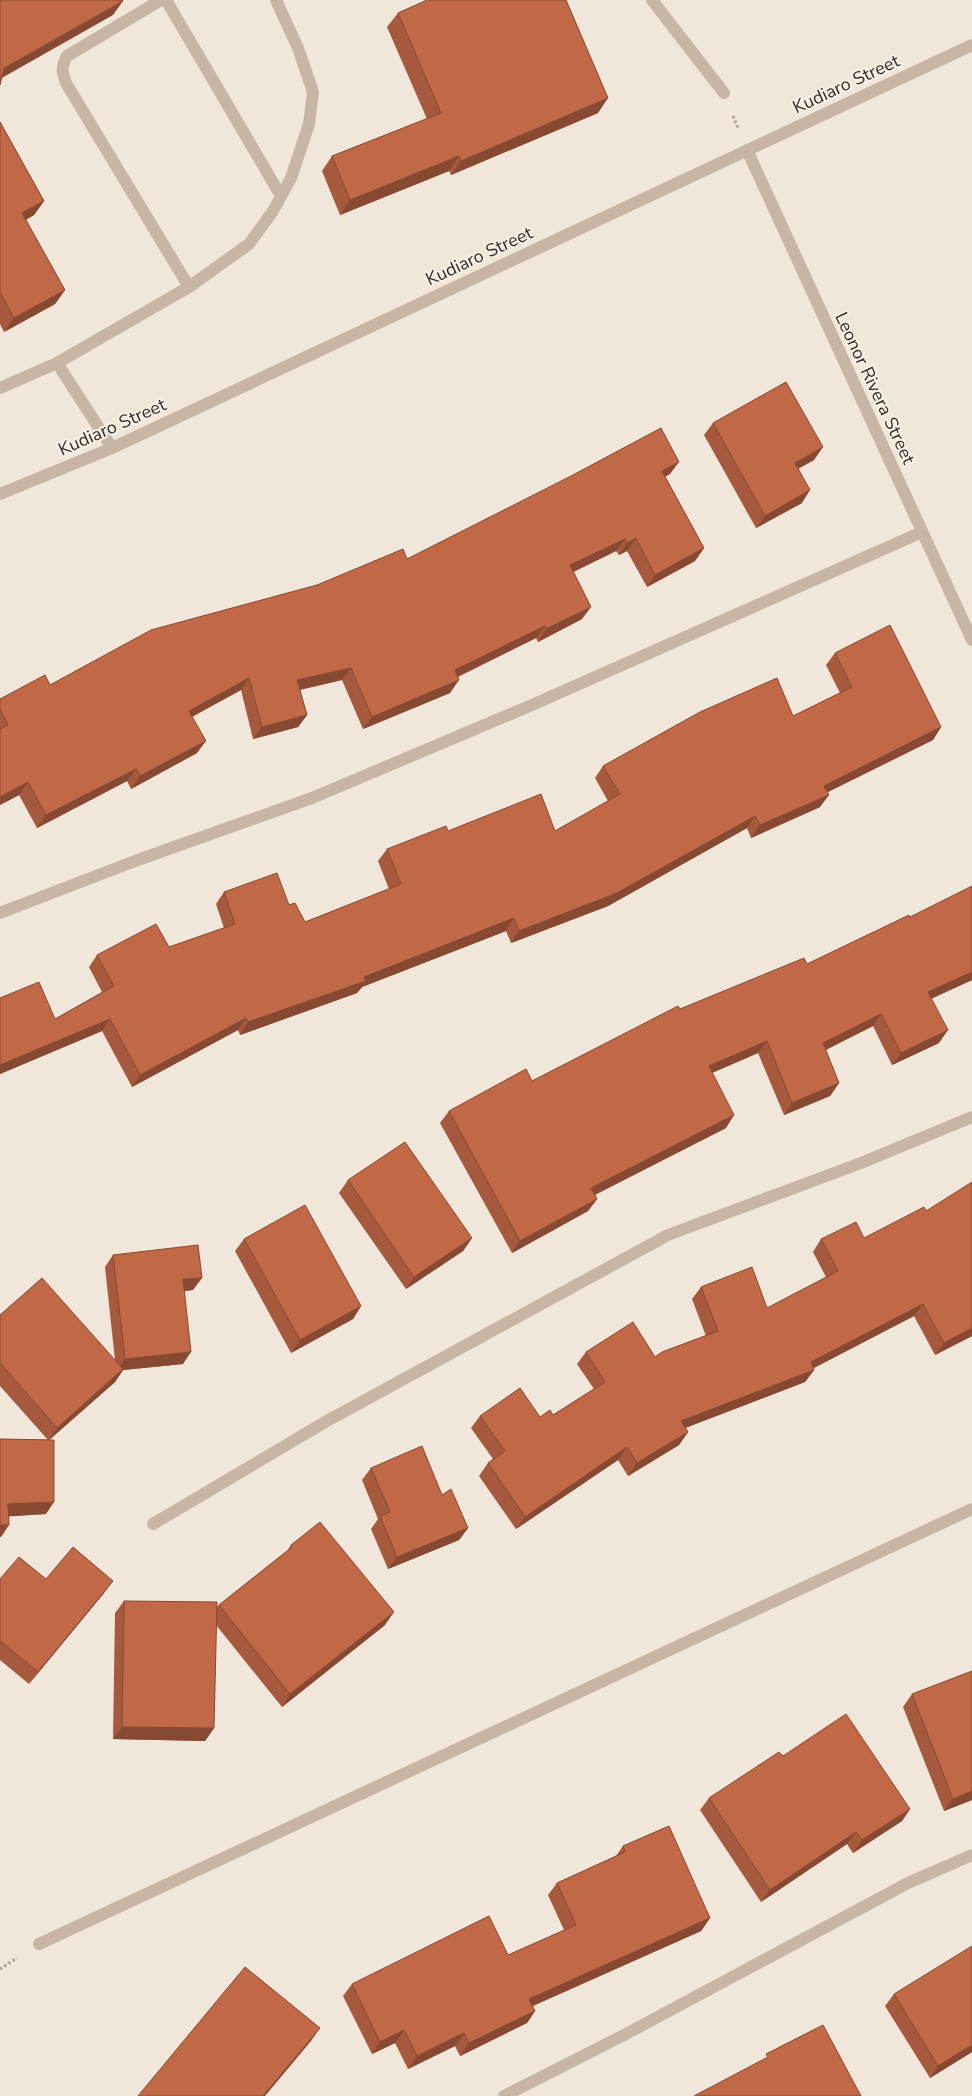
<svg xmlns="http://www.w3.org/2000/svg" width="972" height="2096" viewBox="0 0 972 2096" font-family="'Nunito Sans',sans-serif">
	<rect width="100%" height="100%" fill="#f0e6da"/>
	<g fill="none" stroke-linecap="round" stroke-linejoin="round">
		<path stroke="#b3a091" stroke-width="3" stroke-dasharray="2.5 2.5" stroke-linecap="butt" d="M 733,116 L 738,128
			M 0,1969 L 17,1958"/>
		<path stroke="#c7b6a6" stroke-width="12" d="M 161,0 L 67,56 C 61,66 62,72 66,83 L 189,287
			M 166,0 L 281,196
			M 57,363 L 112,448
			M 0,388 L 57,363 L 189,287 L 249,244 L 273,211 L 291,178 L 309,124 L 313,92 L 298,48 L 276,0"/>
		<path stroke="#c7b6a6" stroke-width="12" d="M 652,0 L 724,93
			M 747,150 L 972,640
			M 0,494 L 112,448 L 972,45
			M 0,913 L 135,861 L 312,798 L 532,705 L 922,532
			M 153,1524 L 325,1422 L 668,1235 L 861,1163 L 972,1117
			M 39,1944 L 972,1509
			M 504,2096 L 624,2035 L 908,1883 L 972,1855"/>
	</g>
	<path fill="#a6593d" d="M 398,13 L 598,113 L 451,175 L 449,171 L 340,215 L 322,171 L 332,156 L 427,119 L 387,27 Z
		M 0,122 L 44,201 L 34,215 L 26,220 L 65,290 L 55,304 L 4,332 L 0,324 Z
		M 713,423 L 814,460 L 798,469 L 802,503 L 756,528 L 704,435 Z
		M 670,474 L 665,477 L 704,548 L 695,561 L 647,587 L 627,551 L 619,555 L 616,551 L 573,572 L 582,619 L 538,642 L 536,638 L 458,677 L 450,693 L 363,729 L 342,680 L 300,690 L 307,715 L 298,727 L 253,739 L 241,690 L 192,717 L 197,753 L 131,789 L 127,781 L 37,828 L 19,795 L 0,805 L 0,699 L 50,685 L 317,585 L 407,559 Z
		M 835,653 L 941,727 L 933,740 L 827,792 L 820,807 L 751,838 L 747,828 L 608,906 L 511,943 L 506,931 L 362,987 L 357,993 L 240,1035 L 238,1030 L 132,1087 L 102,1031 L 0,1074 L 0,998 L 55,1019 L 102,992 L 89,967 L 97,955 L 169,947 L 224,928 L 216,904 L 224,892 L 289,905 L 305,922 L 389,889 L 378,861 L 387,849 L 448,831 L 555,831 L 608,801 L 595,778 L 603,766 L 793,716 L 840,693 L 826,665 Z
		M 910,917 L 972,980 L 931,999 L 939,1043 L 892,1065 L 873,1026 L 825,1050 L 839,1083 L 830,1096 L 784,1115 L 758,1053 L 712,1073 L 726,1128 L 595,1195 L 597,1199 L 588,1211 L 512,1253 L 440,1123 L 449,1111 L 532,1081 L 680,1009 L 807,964 Z
		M 348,1180 L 472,1238 L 463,1251 L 406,1289 L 339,1193 Z
		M 864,1238 L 972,1336 L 935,1355 L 914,1316 L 814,1368 L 814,1370 L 805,1382 L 685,1428 L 688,1432 L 679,1445 L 628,1476 L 618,1460 L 516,1529 L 479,1476 L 488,1463 L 493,1459 L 471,1428 L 480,1416 L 540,1417 L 553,1415 L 594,1389 L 577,1364 L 586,1352 L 655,1357 L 706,1336 L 692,1299 L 701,1287 L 767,1308 L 826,1277 L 813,1252 L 821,1239 Z
		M 244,1239 L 361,1306 L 353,1319 L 291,1353 L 235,1251 Z
		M 113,1255 L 193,1290 L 185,1291 L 183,1364 L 123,1370 L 115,1382 L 49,1440 L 46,1514 L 9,1516 L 0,1537 L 0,1439 L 48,1440 L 0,1386 L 0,1315 L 115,1360 L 105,1267 Z
		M 371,1468 L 442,1495 L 468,1528 L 459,1540 L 388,1569 L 371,1529 L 378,1519 L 362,1480 Z
		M 291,1545 L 385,1625 L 282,1707 L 216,1625 L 214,1728 L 205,1741 L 113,1739 L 115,1613 L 124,1601 L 216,1608 L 219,1605 L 287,1551 Z
		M 0,1579 L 46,1579 L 104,1593 L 29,1684 L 0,1660 Z
		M 912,1694 L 972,1800 L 944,1811 L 903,1707 Z
		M 783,1756 L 910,1809 L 902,1821 L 853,1853 L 847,1844 L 761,1902 L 700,1810 L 709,1798 Z
		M 623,1846 L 710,1918 L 701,1931 L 533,2006 L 535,2011 L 527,2023 L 460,2056 L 455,2046 L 408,2069 L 395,2043 L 372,2054 L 343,1996 L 352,1984 L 508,1955 L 564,1930 L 548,1895 L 557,1883 L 616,1856 Z
		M 894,1994 L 972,2052 L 930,2078 L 885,2006 Z"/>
	<path fill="#874932" d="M 123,1 L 113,15 L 0,79 L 4,68 Z
		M 608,98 L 598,113 L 451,175 L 461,161 Z
		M 459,156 L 449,171 L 340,215 L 350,200 Z
		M 44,201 L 34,215 L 12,227 L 22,213 Z
		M 65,290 L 55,304 L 4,332 L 14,318 Z
		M 823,447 L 814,460 L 786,475 L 795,463 Z
		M 679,462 L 670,474 L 653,483 L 662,471 Z
		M 810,490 L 802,503 L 756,528 L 765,516 Z
		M 636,538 L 627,551 L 619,555 L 627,543 Z
		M 625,539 L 616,551 L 561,578 L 570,565 Z
		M 704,548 L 695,561 L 647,587 L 655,575 Z
		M 591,607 L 582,619 L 538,642 L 546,629 Z
		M 545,626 L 536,638 L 446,682 L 455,670 Z
		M 351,668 L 342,680 L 289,692 L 297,680 Z
		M 249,678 L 241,690 L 180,723 L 189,711 Z
		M 459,680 L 450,693 L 363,729 L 372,717 Z
		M 307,715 L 298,727 L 253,739 L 262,727 Z
		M 941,727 L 933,740 L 816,798 L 824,786 Z
		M 206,741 L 197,753 L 131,789 L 140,776 Z
		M 136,769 L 127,781 L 37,828 L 46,815 Z
		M 28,782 L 19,795 L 0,805 L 0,797 Z
		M 829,795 L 820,807 L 751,838 L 760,825 Z
		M 755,816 L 747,828 L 608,906 L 511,943 L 519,931 Z
		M 514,918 L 506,931 L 362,987 L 357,993 L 240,1035 L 248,1022 Z
		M 972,972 L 972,980 L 919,1004 L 928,992 Z
		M 881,1014 L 873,1026 L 814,1056 L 823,1043 Z
		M 246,1018 L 238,1030 L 132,1087 L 140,1075 Z
		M 110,1019 L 102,1031 L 0,1074 L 0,1065 Z
		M 948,1030 L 939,1043 L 892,1065 L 901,1053 Z
		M 767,1041 L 758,1053 L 700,1078 L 709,1066 Z
		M 839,1083 L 830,1096 L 784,1115 L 792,1103 Z
		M 734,1115 L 726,1128 L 582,1201 L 591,1188 Z
		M 597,1199 L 588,1211 L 512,1253 L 520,1241 Z
		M 472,1238 L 463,1251 L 406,1289 L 414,1277 Z
		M 202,1278 L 193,1290 L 175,1292 L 183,1279 Z
		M 923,1304 L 914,1316 L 802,1374 L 811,1362 Z
		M 361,1306 L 353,1319 L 291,1353 L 300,1340 Z
		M 972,1328 L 972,1336 L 935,1355 L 944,1343 Z
		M 191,1352 L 183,1364 L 123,1370 L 115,1382 L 48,1441 L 57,1428 L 116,1371 L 125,1359 Z
		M 814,1370 L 805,1382 L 672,1433 L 681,1421 Z
		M 688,1432 L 679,1445 L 628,1476 L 637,1463 Z
		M 627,1447 L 618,1460 L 516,1529 L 525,1517 Z
		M 54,1502 L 46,1514 L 0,1517 L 8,1504 Z
		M 0,1525 L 9,1525 L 1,1537 L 0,1537 Z
		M 468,1528 L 459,1540 L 388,1569 L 397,1557 Z
		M 113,1581 L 104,1593 L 29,1684 L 38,1672 Z
		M 394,1612 L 385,1625 L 282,1707 L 290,1694 Z
		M 122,1727 L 214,1728 L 205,1741 L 113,1739 Z
		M 972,1791 L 972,1800 L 944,1811 L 953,1799 Z
		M 910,1809 L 902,1821 L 853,1853 L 862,1840 Z
		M 856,1832 L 847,1844 L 761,1902 L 770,1890 Z
		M 710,1918 L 701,1931 L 521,2011 L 529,1999 Z
		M 535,2011 L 527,2023 L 460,2056 L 469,2043 Z
		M 320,2028 L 311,2041 L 265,2096 L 263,2096 Z
		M 404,2030 L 395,2043 L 372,2054 L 380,2042 Z
		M 464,2033 L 455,2046 L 408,2069 L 417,2056 Z
		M 972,2045 L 972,2052 L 930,2078 L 938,2066 Z"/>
	<path fill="#c16847" stroke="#874932" d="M 0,0 L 122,0 L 123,1 L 4,68 L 0,85 Z
		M 427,0 L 566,0 L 608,98 L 461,161 L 459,156 L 350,200 L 332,156 L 441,113 L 398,13 Z
		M 0,122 L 44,201 L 22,213 L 65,290 L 14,318 L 0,292 Z
		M 786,382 L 823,447 L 795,463 L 810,490 L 765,516 L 713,423 Z
		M 661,428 L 679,462 L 662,471 L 704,548 L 655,575 L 636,538 L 627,543 L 625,539 L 570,565 L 591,607 L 546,629 L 545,626 L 455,670 L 459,680 L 372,717 L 351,668 L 297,680 L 307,715 L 262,727 L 249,678 L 189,711 L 206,741 L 140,776 L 136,769 L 46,815 L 28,782 L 0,797 L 0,729 L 8,725 L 0,710 L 0,699 L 45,675 L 50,685 L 151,630 L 317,585 L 403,549 L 407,559 L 571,476 Z
		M 890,625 L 941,727 L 824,786 L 829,795 L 760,825 L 755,816 L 617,893 L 519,931 L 514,918 L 364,977 L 366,981 L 248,1022 L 246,1018 L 140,1075 L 110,1019 L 0,1065 L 0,998 L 39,982 L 55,1019 L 114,986 L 97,955 L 156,924 L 169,947 L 235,924 L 224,892 L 277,873 L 289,905 L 295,903 L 305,922 L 401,884 L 387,849 L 446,826 L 448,831 L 541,794 L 555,831 L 620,794 L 603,766 L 700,712 L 777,678 L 793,716 L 852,687 L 835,653 Z
		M 972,886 L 972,972 L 928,992 L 948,1030 L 901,1053 L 881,1014 L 823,1043 L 839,1083 L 792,1103 L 767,1041 L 709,1066 L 734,1115 L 591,1188 L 597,1199 L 520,1241 L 449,1111 L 526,1069 L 532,1081 L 678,1006 L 680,1009 L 804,958 L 807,964 L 909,915 L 910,917 Z
		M 405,1142 L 472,1238 L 414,1277 L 348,1180 Z
		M 972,1182 L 972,1328 L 944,1343 L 923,1304 L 811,1362 L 814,1370 L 681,1421 L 688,1432 L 637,1463 L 627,1447 L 525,1517 L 488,1463 L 505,1451 L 480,1416 L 520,1388 L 540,1417 L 550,1410 L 553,1415 L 605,1382 L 586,1352 L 633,1322 L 655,1357 L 662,1352 L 718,1331 L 701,1287 L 752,1267 L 767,1308 L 838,1271 L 821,1239 L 856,1222 L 864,1238 L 924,1207 L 926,1211 Z
		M 305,1205 L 361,1306 L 300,1340 L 244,1239 Z
		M 198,1245 L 202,1278 L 183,1279 L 191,1352 L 125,1359 L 113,1255 Z
		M 42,1278 L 123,1369 L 57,1428 L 0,1363 L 0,1315 Z
		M 0,1439 L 54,1440 L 54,1502 L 8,1504 L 9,1525 L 0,1525 Z
		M 422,1446 L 442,1495 L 451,1489 L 468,1528 L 397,1557 L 380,1516 L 390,1512 L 371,1468 Z
		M 320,1522 L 394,1612 L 290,1694 L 219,1605 L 292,1547 L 291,1545 Z
		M 73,1547 L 113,1581 L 38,1672 L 0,1641 L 0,1579 L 19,1557 L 46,1579 Z
		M 124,1601 L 217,1602 L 214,1728 L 122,1727 Z
		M 972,1671 L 972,1791 L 953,1799 L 912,1694 Z
		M 846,1714 L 910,1809 L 862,1840 L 856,1832 L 770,1890 L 709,1798 L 779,1752 L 783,1756 Z
		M 669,1826 L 710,1918 L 529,1999 L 535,2011 L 469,2043 L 464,2033 L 417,2056 L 404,2030 L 380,2042 L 352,1984 L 489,1916 L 508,1955 L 576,1925 L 557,1883 L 625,1852 L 623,1846 Z
		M 972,1946 L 972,2045 L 938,2066 L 894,1994 Z
		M 245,1967 L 320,2028 L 263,2096 L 138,2096 Z
		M 823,2025 L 861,2096 L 694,2096 L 768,2057 L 766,2054 Z"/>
	<g text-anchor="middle" stroke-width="4" stroke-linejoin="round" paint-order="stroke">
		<g font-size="18" fill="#342b27" stroke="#f8f0e6">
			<text transform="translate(846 84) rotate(-25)" y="6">Kudiaro Street</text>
			<text transform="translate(479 256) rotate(-25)" y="6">Kudiaro Street</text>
			<text transform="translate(875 388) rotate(65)" y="6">Leonor Rivera Street</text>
			<text transform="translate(112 427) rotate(-24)" y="6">Kudiaro Street</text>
		</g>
	</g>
</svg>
